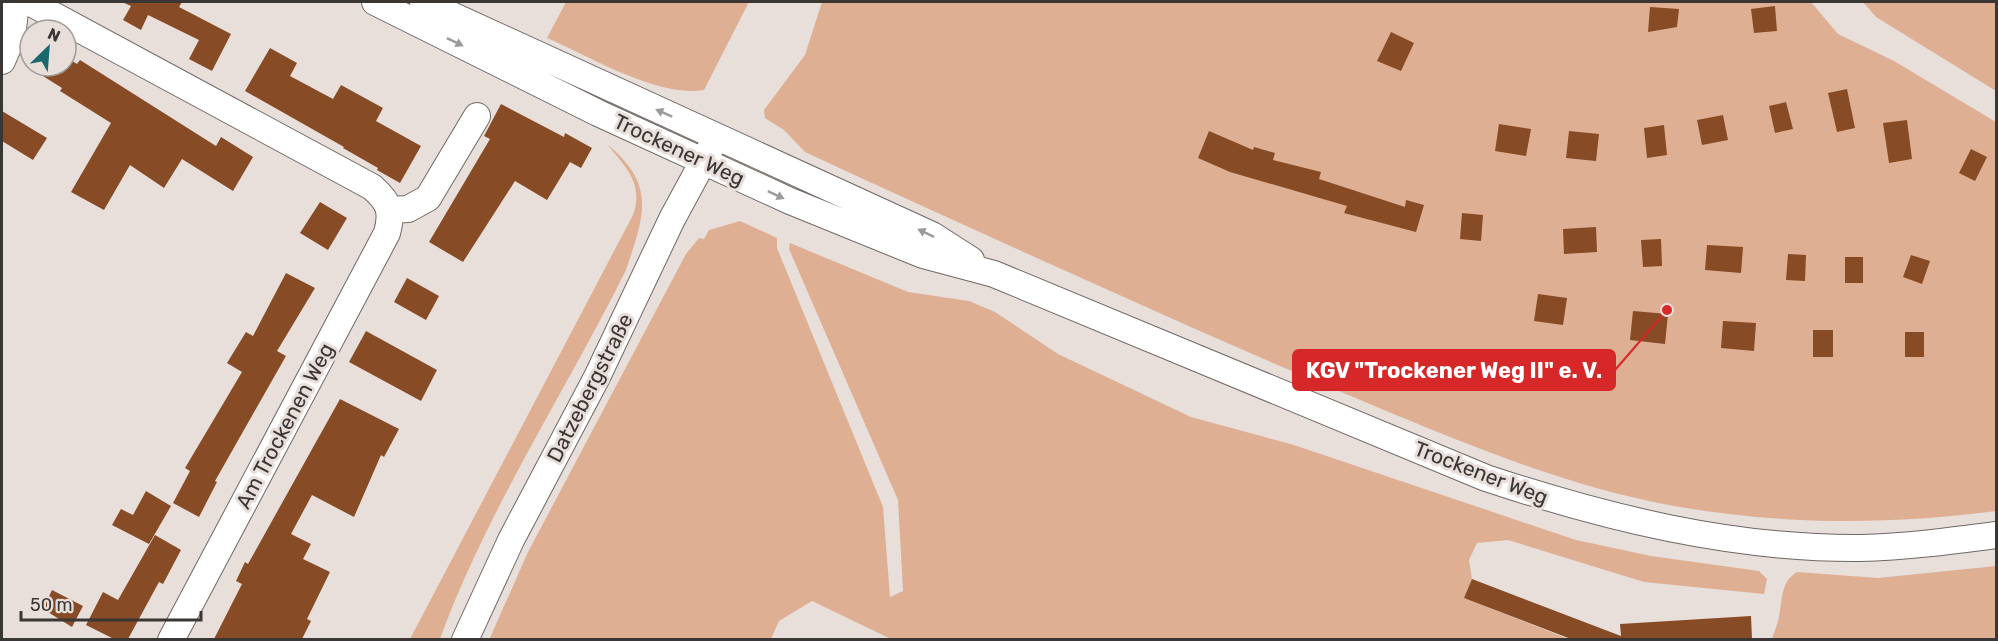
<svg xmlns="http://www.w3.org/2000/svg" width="1998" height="641" viewBox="0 0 1998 641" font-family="Rubik,sans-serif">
	<rect width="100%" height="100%" fill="#e8dfdb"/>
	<path fill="#dfaf94" d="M 566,2 L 749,2 L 704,90 C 658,98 589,56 547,38 Z
		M 822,2 L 1811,2 L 1838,34 L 1894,61 L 1996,122 L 1996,511 C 1890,525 1780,525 1674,506 C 1575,488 1483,451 1391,413 C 1325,385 1258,357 1193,328 C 1063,270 934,212 805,152 L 784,130 L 765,118 L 764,110 L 805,55 Z
		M 1863,2 L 1996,2 L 1996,91 L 1876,17 Z
		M 607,144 C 657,185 644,216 626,270 C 565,393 487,510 440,639 L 410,639 L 633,215 C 644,183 626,168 607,144 Z
		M 740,221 L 777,238 L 777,248 L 883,507 L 890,597 L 903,591 L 898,500 L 789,249 L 790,243 L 908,292 L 969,301 L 995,312 L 1058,354 L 1191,417 L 1294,445 L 1576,540 L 1651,556 L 1759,571 L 1767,579 L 1764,594 L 1644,582 L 1508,540 L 1477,543 L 1469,560 L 1472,579 L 1465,598 L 1571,640 L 893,640 L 812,601 L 779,621 L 771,639 L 489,640 L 528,552 L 686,254 L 699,238 L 704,239 L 709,230 Z
		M 1996,566 L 1996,639 L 1772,639 C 1774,632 1778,624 1779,616 C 1783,598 1780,583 1797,572 L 1878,578 Z"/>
	<path fill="#874b25" d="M 122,2 L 182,2 L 179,7 L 231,34 L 212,71 L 189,59 L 199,40 L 148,15 L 141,30 L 123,20 L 131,6 Z
		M 1775,6 L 1777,31 L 1754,33 L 1751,9 Z
		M 1650,7 L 1679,9 L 1677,27 L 1648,32 Z
		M 1391,32 L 1414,43 L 1401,71 L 1377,61 Z
		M 270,48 L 297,63 L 290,76 L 333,99 L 341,85 L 383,108 L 376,121 L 421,146 L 400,183 L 377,170 L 378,168 L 343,148 L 344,147 L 245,91 Z
		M 66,57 L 77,64 L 80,60 L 216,146 L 221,137 L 253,157 L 233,191 L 182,159 L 164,188 L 130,165 L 104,210 L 71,192 L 111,123 L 60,91 L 62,88 L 27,66 L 66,66 Z
		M 1847,89 L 1855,128 L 1837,132 L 1828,93 Z
		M 1786,102 L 1793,129 L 1775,133 L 1769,106 Z
		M 501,104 L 564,137 L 565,133 L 592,148 L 581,168 L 570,162 L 547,200 L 515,181 L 463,262 L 429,242 L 490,139 L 484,136 Z
		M 2,111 L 47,138 L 33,160 L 2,141 Z
		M 1723,115 L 1728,140 L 1702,145 L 1697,120 Z
		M 1907,120 L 1912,159 L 1889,163 L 1883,123 Z
		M 1499,124 L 1531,129 L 1526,156 L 1495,151 Z
		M 1664,125 L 1667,155 L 1647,158 L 1644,128 Z
		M 1209,131 L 1253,150 L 1254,147 L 1275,153 L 1273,160 L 1321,172 L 1319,179 L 1405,207 L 1406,200 L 1424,205 L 1416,232 L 1344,213 L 1347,206 L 1230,172 L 1198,158 Z
		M 1569,131 L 1599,134 L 1596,161 L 1566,158 Z
		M 1971,149 L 1987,157 L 1975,181 L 1959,173 Z
		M 320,202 L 347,218 L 328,250 L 300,233 Z
		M 1462,213 L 1483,215 L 1481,241 L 1460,239 Z
		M 1596,227 L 1597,252 L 1564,254 L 1563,229 Z
		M 1661,239 L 1662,266 L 1643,267 L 1641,240 Z
		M 1707,245 L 1743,247 L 1741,273 L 1705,270 Z
		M 1788,254 L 1806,255 L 1805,281 L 1786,280 Z
		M 1911,255 L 1930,261 L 1922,284 L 1903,277 Z
		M 1845,257 L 1863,257 L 1863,283 L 1845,283 Z
		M 286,273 L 315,288 L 277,351 L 286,356 L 215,481 L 217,482 L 199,517 L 173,503 L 190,471 L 185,468 L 242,372 L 227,363 L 246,332 L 253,336 Z
		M 407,278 L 439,296 L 426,320 L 394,302 Z
		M 1538,294 L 1567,298 L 1563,325 L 1534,321 Z
		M 1633,311 L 1668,314 L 1665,344 L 1630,340 Z
		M 1723,321 L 1756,323 L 1754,351 L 1721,348 Z
		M 1813,330 L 1833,330 L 1833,357 L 1813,357 Z
		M 366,331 L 437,370 L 421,401 L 349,362 Z
		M 1905,332 L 1924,332 L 1924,357 L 1905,357 Z
		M 340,399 L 399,429 L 384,457 L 381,455 L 354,517 L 312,495 L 291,534 L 311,544 L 303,559 L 330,572 L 307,619 L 311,621 L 302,639 L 214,639 L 242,584 L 236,581 L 245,562 L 248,564 Z
		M 146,491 L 171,506 L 149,544 L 112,525 L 121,509 L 133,515 Z
		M 155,535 L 181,550 L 163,584 L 159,582 L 128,639 L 114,639 L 86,625 L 103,592 L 118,600 Z
		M 1472,579 L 1621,636 L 1620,624 L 1751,616 L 1752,639 L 1571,639 L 1464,598 Z
		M 52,590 L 83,606 L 72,627 L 43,609 Z"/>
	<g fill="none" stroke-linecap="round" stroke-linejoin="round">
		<defs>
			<path id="street" d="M 29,2 L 372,187 C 389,202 393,211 387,233 L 171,640
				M 375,2 L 598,113 L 790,201 L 923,255 L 994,274 L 1486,478 C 1607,518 1732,549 1860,548 C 1906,547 1951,541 1996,535
				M 423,2 L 932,235 L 971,260
				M 2,61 L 12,38 L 16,2
				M 391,210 L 408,209 L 428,198 L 477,116
				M 465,640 L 511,540 L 597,377 L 672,219 L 711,147"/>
		</defs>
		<use href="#street" stroke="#706864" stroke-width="28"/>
		<use href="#street" stroke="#fff" stroke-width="26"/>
	</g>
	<defs><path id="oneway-solid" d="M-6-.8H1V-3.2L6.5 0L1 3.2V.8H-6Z" transform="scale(1.5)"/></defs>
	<g fill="#9c9a9a">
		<use href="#oneway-solid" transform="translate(455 42) rotate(26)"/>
		<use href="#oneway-solid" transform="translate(664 113) rotate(-156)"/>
		<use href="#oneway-solid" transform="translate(776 195) rotate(25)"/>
		<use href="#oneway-solid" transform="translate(926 233) rotate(-154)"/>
	</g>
	<g text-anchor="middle" stroke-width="6" stroke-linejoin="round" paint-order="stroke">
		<g font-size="21" fill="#3a3634" stroke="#e8dfdb">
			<text transform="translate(679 150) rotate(25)" y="7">Trockener Weg</text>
			<text transform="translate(590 388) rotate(-63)" y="7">Datzebergstraße</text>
			<text transform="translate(285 426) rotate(-62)" y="7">Am Trockenen Weg</text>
			<text transform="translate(1481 473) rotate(21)" y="7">Trockener Weg</text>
		</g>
	</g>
	<path fill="none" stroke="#d62828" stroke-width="2" d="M1667 310L1615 370"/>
	<circle fill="#d62828" stroke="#e8dfdb" stroke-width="2" cx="1667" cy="310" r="6"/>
	<rect fill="#d62828" stroke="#d62828" stroke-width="2" x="1293" y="350" width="322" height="40" rx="6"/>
	<g font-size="22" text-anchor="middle" font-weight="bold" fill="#fff">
		<text x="1454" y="378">KGV "Trockener Weg II" e. V.</text>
	</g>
	<rect width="1998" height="641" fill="none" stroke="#3a3634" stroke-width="6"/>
	<g transform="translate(48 48) rotate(25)"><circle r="28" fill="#e8dfdb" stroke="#a29b98" stroke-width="1.5"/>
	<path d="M0-4.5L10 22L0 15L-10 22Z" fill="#1b686f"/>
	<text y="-9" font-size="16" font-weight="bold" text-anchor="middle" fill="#3a3634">N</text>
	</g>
	<path d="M21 611v9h180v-9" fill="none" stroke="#3a3634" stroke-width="3"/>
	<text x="30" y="611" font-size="18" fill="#3a3634" stroke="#e8dfdb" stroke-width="4.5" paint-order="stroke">50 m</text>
</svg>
